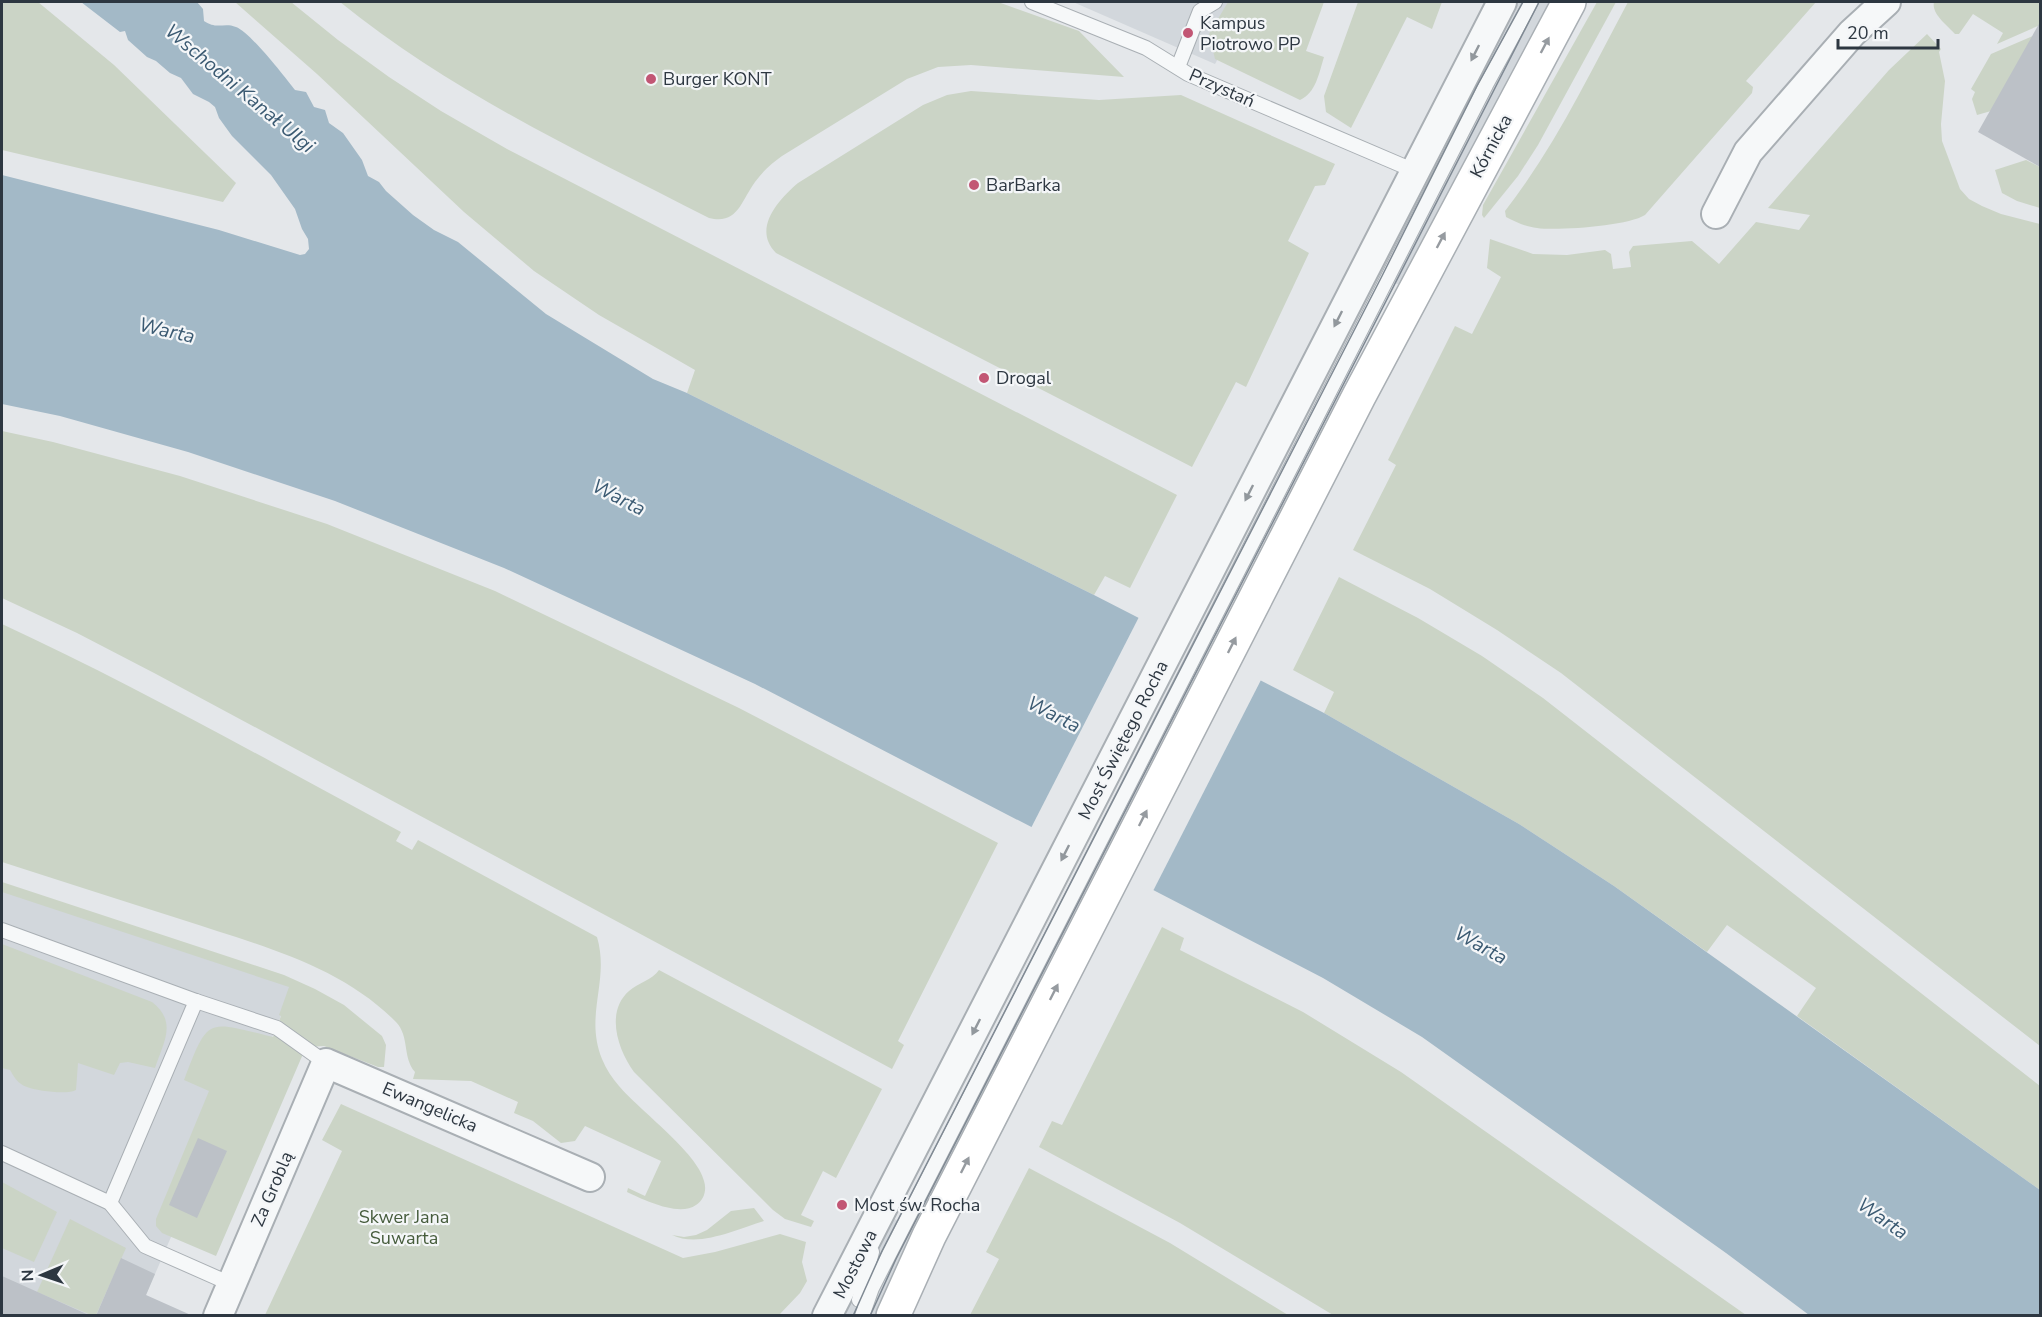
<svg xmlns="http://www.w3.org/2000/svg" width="2042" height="1317" font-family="'Nunito Sans',sans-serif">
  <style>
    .built { fill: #d2d7dc }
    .green { fill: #cbd4c6 }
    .water { fill: #a3b9c7 }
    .pier { fill: #e4e7ea }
    .building { fill: #bcc1c7 }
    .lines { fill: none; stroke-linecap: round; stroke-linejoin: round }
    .lane-casing { stroke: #a9afb4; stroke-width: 16 }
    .street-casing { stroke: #a9afb4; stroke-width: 32 }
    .secondary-casing { stroke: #a9afb4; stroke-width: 36 }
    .lane { stroke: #f6f8f9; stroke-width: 14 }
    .street { stroke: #f6f8f9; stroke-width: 28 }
    .secondary { stroke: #fff; stroke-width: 33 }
    .tram { stroke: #7f8993; stroke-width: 1.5 }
    .oneway { fill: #969ba0 }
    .oneway2 { fill: #92989d }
    .poi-dot { fill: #c25674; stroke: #f4f6f8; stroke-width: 2 }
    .labels { text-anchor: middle; stroke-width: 4.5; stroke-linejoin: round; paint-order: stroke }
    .poi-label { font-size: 18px; fill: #2d3741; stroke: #f4f6f8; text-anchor: start }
    .street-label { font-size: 18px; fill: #2d3741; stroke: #f4f6f8 }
    .park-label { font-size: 18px; fill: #465c3c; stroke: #f4f6f8 }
    .water-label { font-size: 20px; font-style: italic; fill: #3b5a72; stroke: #f4f6f8 }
  </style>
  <rect width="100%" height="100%" fill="#e4e7ea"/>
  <g class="built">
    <path d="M 1073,2 L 1249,2 L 1215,64 Z"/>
    <path d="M 1513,2 L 1552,2 L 1405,288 L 1373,272 Z"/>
    <path d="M 2,886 L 294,983 L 227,1151 L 171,1237 L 146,1295 L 155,1315 L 2,1315 Z"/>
    <path d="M 889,1216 L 921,1233 L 881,1315 L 842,1316 Z"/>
  </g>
  <g class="green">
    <path d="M 2,2 L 38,2 L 114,65 L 236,183 L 223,202 L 2,150 Z"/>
    <path d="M 235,2 L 291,2 L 338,40 L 389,77 L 441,111 L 507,149 L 1177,495 L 1130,588 L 1105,576 L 1094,595 L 687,393 L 695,370 L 599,315 L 534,271 L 464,212 L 317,74 Z"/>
    <path d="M 340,2 L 998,2 L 1079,31 L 1124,77 L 971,65 L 938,67 L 907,79 L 782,156 C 772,163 763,171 755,182 C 741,201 738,225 709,218 C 582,153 451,92 340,2 Z"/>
    <path d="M 1228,2 L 1324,2 L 1306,51 L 1324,57 C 1319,73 1316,93 1300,100 L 1215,59 L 1209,34 Z"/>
    <path d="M 1358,2 L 1442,2 L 1432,29 L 1407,17 L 1351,128 L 1326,112 L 1324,96 Z"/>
    <path d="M 1597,2 L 1616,2 L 1538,145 L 1518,176 L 1484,218 L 1482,215 L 1483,205 Z"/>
    <path d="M 1628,2 L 1816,2 L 1746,81 L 1753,87 L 1752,93 L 1645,215 C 1628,226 1557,231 1537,228 C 1526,227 1516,222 1506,217 L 1505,211 C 1555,147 1590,73 1628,2 Z"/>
    <path d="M 1934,2 L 2040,2 L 2040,25 L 1997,44 L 2003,33 L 1973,14 L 1959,34 L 1955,34 C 1948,26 1931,14 1934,2 Z"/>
    <path d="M 2040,33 L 2040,46 L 2031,41 L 1991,111 L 1977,115 L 1972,99 L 1975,92 L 1971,89 L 1991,54 Z"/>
    <path d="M 1927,34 L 1941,49 L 1939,52 L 1945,81 L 1941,124 L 1942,141 L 1960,189 L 1969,199 L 1982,206 L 2001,214 L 2040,224 L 2040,1046 L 1561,673 L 1497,630 L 1430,589 L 1353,550 L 1396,465 L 1388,460 L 1455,326 L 1472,334 L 1501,277 L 1487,268 L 1490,239 L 1533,254 L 1567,255 L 1605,250 L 1611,254 L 1613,269 L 1631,267 L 1629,252 L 1633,246 L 1692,241 L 1719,264 L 1756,222 L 1799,230 L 1810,215 L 1768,208 L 1889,70 Z"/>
    <path d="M 971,91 L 1099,100 L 1181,95 L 1335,164 L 1325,185 L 1315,186 L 1288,241 L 1309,253 L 1246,387 L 1236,382 L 1192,467 L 776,253 C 752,229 778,200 798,183 L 923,105 L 947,95 Z"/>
    <path d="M 2026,160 L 2040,167 L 2040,208 L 2017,201 L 2002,193 L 1995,170 Z"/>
    <path d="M 2,431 L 53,442 L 180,476 L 327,524 L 495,591 L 739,708 L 998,843 L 898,1041 L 904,1045 L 892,1069 L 156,674 L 77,633 L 2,598 Z"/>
    <path d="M 1339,577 L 1418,618 L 1482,656 L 1543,698 L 2040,1086 L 2040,1190 L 1797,1016 L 1816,988 L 1727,925 L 1707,952 L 1614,886 L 1519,824 L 1324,713 L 1334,692 L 1293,670 Z"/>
    <path d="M 2,624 C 138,687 269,761 401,832 L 396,841 L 412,850 L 418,840 L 597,937 C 610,981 584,1015 602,1059 C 606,1069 612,1078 619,1086 C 639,1110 698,1153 704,1181 C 707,1190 704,1200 696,1205 C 679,1217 644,1200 627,1192 L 628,1188 L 645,1196 L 661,1161 L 585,1126 L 575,1141 L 561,1143 L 533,1121 L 514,1113 L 518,1102 L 471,1081 L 413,1079 L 415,1072 C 402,1057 410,1037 396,1022 C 339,964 255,944 180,919 C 120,900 61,881 2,862 Z"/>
    <path d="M 2,882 L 284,975 L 315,989 L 344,1005 L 382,1036 L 386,1045 L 384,1067 L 378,1067 L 324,1046 L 306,1047 L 216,1256 L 162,1233 L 156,1226 L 156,1219 L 209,1091 L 184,1080 C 209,1015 206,1021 273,1037 L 281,1016 L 279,1015 L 289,987 L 2,892 Z"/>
    <path d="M 1162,927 L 1184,938 L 1180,950 L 1303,1012 L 1401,1072 L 1746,1315 L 1333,1315 L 1180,1223 L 1039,1147 L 1052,1121 L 1062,1125 Z"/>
    <path d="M 2,944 L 152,1002 C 178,1022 163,1043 155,1068 L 128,1062 L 120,1063 L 114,1075 L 78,1063 L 76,1090 C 68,1095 37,1091 27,1087 C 18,1084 14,1077 10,1070 L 2,1068 Z"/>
    <path d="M 659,970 L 882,1089 L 836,1178 L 823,1171 L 801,1215 L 814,1221 L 811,1227 L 785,1219 L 773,1210 L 634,1072 C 618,1050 605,1012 629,991 C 638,983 652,980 659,970 Z"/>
    <path d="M 341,1104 L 683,1258 L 715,1252 L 780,1234 L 806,1242 L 802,1262 L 807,1281 L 800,1293 L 779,1315 L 265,1315 L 342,1151 L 322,1140 Z"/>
    <path d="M 1029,1168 L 1170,1243 L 1288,1315 L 970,1315 L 999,1259 L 986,1252 Z"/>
    <path d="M 2,1182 L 57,1212 L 34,1262 L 2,1248 Z"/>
    <path d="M 754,1208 L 764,1221 C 737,1229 699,1248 672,1235 L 684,1237 L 696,1235 L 707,1230 L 731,1211 Z"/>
    <path d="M 70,1219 L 126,1248 L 96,1315 L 91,1315 L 37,1292 Z"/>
  </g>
  <path class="water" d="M 81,2 L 197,2 L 203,9 L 204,21 C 217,30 224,22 236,27 C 250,32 284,76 295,90 L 306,92 L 314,107 L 325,110 L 329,123 L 343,133 L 362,160 L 368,176 L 379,182 L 386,191 L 413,215 L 434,230 L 458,242 L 546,314 L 653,379 L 687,393 L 1094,595 L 1324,713 L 1519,824 L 1614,886 L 2040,1190 L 2040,1315 L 1809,1315 L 1726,1253 L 1422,1037 L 1323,978 L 755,684 L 504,568 L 335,501 L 188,452 L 60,416 L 2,404 L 2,175 L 219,230 L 300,255 L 305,254 L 309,249 L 308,239 L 302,229 L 295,209 L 271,175 L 232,136 L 219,118 L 215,107 L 209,102 L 193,94 L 181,78 L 170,73 L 156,61 L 147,57 L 128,40 L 125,31 L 120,32 Z"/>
  <path class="pier" d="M 1140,615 L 1262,678 L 1152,893 L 1030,830 Z"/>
  <g class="building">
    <path d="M 2040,22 L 2040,167 L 1978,132 Z"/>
    <path d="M 198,1138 L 227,1151 L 197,1218 L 169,1205 Z"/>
    <path d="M 121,1258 L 155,1274 L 146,1295 L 193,1316 L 96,1316 Z"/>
    <path d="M 2,1276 L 91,1316 L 2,1316 Z"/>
  </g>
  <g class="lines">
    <g class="lane-casing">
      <g id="lane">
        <path d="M 1032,2 L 1146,48 L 1188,74 L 1415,171"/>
        <path d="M 1178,67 L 1200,11 L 1215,2"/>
        <path d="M 2,930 L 196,1001 L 277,1028 L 326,1063"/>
        <path d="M 2,1153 L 110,1203 L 145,1246 L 231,1284"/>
        <path d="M 110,1203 L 196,1001"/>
        <path d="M 859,1300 L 872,1252"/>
        <path d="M 862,1316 L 872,1288 L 1486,85 L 1531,2"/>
      </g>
    </g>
    <g class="street-casing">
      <g id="street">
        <path d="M 1716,214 L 1748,152 L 1852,33 L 1886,2"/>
        <path d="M 218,1316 L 326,1063 L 590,1177"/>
        <path d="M 827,1316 L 1502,2"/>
      </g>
    </g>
    <g class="secondary-casing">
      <path id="secondary" d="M 893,1316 L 929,1236 L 1359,396 L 1569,2"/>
    </g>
    <use href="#lane" class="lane"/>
    <use href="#street" class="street"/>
    <use href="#secondary" class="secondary"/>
    <g class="tram">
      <path d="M 853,1316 L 882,1251 L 1382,276 L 1477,86 L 1523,2"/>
      <path d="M 870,1316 L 896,1259 L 1539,2"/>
    </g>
  </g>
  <defs><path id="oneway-solid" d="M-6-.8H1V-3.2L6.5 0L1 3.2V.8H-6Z" transform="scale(1.5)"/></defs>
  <g class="oneway">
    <use href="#oneway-solid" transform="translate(1545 45) rotate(-62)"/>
    <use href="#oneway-solid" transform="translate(1441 240) rotate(-62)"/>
    <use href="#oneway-solid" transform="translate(1232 645) rotate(-63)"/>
    <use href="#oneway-solid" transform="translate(1143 818) rotate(-63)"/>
    <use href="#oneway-solid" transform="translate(1054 992) rotate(-63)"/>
    <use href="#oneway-solid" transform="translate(965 1165) rotate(-63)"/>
  </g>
  <g class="oneway2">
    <use href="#oneway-solid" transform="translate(1475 53) rotate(117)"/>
    <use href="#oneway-solid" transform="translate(1338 319) rotate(117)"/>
    <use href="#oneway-solid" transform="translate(1249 493) rotate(117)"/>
    <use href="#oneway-solid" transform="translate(1065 853) rotate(117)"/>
    <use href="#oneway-solid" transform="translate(976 1027) rotate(117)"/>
  </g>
  <g class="poi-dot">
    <circle cx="1188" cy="33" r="6"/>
    <circle cx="651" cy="79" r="6"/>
    <circle cx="974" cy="185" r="6"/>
    <circle cx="984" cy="378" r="6"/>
    <circle cx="842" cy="1205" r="6"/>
  </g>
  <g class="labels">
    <g class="poi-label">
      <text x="1200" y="29">Kampus<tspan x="1200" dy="21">Piotrowo PP</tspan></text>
      <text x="663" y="85">Burger KONT</text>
      <text x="986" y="191">BarBarka</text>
      <text x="996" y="384">Drogal</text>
      <text x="854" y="1211">Most św. Rocha</text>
    </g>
    <g class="street-label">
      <text transform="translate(1222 88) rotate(24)" y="6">Przystań</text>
      <text transform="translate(1491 146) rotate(-62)" y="6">Kórnicka</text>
      <text transform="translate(1123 740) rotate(-63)" y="6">Most Świętego Rocha</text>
      <text transform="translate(430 1107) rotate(23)" y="6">Ewangelicka</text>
      <text transform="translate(272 1189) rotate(-67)" y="6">Za Groblą</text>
      <text transform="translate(855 1264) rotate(-63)" y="6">Mostowa</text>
    </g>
    <g class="park-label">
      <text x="404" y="1223">Skwer Jana<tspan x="404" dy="21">Suwarta</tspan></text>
    </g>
    <g class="water-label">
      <text transform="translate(240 88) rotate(40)" y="7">Wschodni Kanał Ulgi</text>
      <text transform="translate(167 330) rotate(13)" y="7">Warta</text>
      <text transform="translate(619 497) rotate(27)" y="7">Warta</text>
      <text transform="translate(1054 714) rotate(27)" y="7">Warta</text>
      <text transform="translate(1481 945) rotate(29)" y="7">Warta</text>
      <text transform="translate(1883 1218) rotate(35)" y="7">Warta</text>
    </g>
  </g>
  <rect width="2042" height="1317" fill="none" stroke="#2d3741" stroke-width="6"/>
  <g transform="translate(42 1275) rotate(268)" stroke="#f4f6f8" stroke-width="4.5" paint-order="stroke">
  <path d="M0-4.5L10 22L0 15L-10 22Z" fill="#2d3741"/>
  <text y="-9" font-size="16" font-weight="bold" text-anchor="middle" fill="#2d3741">N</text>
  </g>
  <path d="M1838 39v9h100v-9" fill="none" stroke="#2d3741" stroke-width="3"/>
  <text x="1847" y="39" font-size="18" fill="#2d3741" stroke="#f4f6f8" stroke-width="4.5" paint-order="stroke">20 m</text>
</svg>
